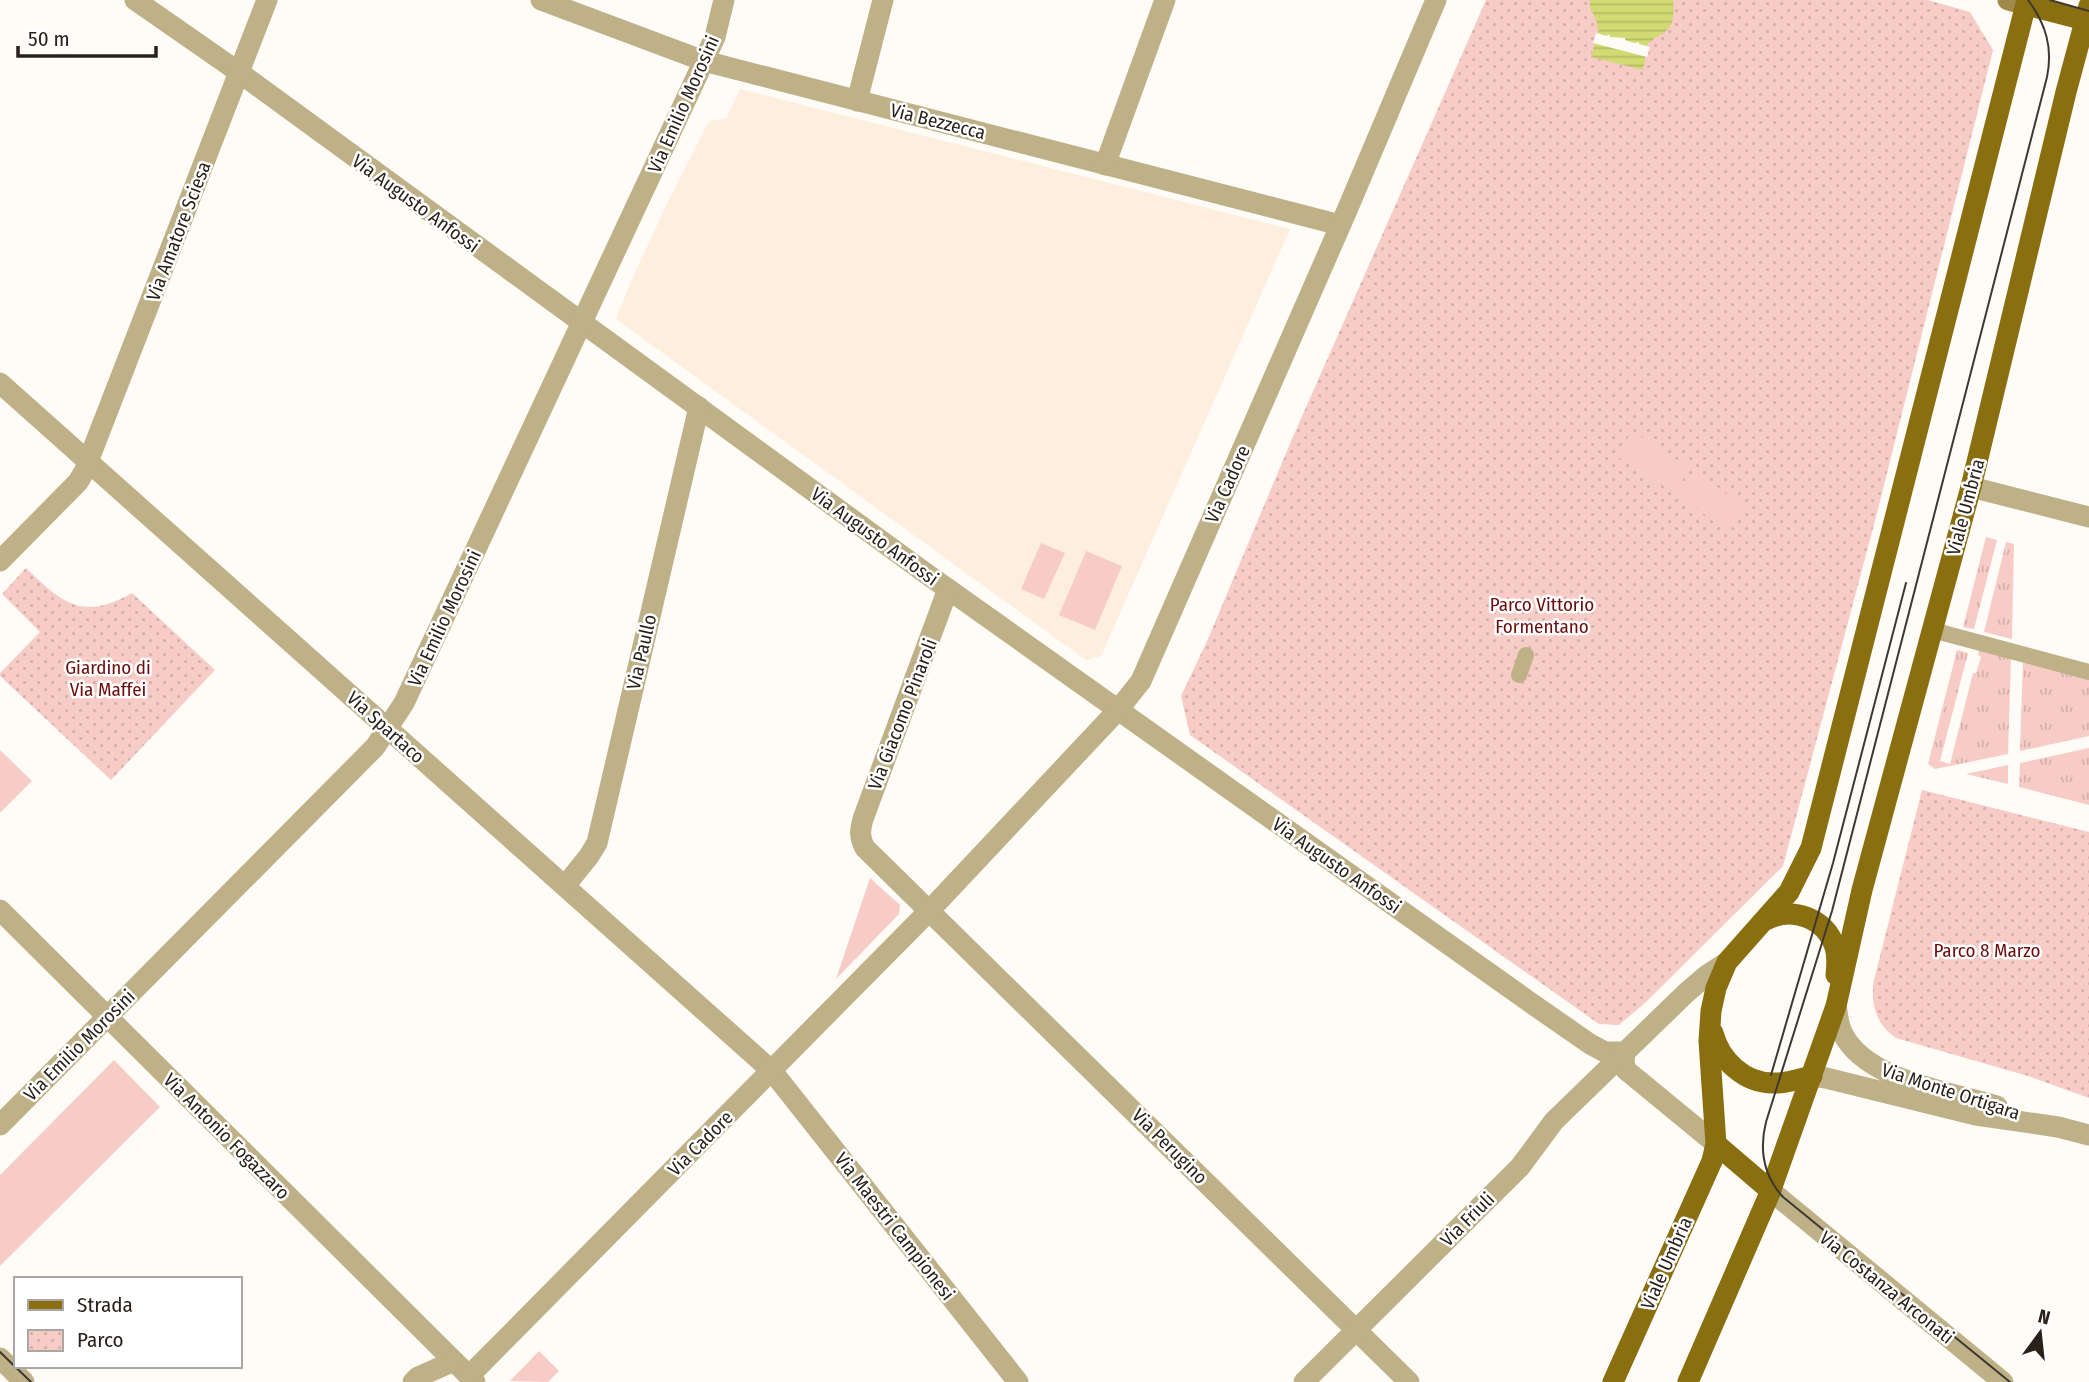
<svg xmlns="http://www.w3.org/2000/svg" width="2089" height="1382" font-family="'Fira Sans Condensed',sans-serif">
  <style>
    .built { fill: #fdeedd }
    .grass { fill: url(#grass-tufts) }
    .park { fill: url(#park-dots) }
    .garden { fill: #f8ccc6 }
    .water { fill: url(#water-rules) }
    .pier { fill: #fffbf7 }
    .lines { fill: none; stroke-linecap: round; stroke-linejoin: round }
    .pedestrian { stroke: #beb087; stroke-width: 16 }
    .minor { stroke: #beb087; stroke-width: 21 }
    .tertiary { stroke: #beb087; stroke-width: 21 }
    .secondary { stroke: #9f8a4b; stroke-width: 21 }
    .primary { stroke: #8a6f10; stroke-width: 21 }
    .tram { stroke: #3f3830; stroke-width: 2 }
    .labels { text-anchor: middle; stroke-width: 5; stroke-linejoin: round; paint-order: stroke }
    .street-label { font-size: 19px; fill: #29221a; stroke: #fff }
    .park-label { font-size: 19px; fill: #6a0d0b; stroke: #fff }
  </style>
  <defs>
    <pattern id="grass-tufts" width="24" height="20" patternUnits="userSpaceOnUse" patternTransform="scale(1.75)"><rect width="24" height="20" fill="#f8ccc6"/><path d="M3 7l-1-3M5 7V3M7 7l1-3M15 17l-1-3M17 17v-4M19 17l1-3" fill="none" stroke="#d5afaa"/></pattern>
    <pattern id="park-dots" width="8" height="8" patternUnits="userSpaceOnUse" patternTransform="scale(1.75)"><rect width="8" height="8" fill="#f8ccc6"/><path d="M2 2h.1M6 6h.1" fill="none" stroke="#d5afaa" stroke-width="1.8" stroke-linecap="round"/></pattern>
    <pattern id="water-rules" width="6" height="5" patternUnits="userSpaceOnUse" patternTransform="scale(1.75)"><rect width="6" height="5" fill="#d2da73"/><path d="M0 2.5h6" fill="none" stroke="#b4bb63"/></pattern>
  </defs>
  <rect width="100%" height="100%" fill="#fffbf7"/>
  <path class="built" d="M 740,89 L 1290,229 L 1101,656 L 1086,660 L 616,319 L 630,284 L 664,210 L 709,121 L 726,119 Z"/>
  <g class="grass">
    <path d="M 1986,537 L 1997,540 L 1974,629 L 1963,627 Z"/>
    <path d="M 2006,542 L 2014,544 L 2012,639 L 1984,632 Z"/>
    <path d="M 1957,650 L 1968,653 L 1940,761 L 1950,764 L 1973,673 L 1976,673 L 1981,657 L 1978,655 L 1979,650 L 2011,658 L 2008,754 L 1935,769 L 1928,764 Z"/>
    <path d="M 2023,661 L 2089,678 L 2089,736 L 2020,751 Z"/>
    <path d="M 2089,748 L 2089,805 L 2019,787 L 2020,763 Z"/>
    <path d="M 2008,765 L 2008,784 L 1966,774 Z"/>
  </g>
  <g class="park">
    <path d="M 1486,0 L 1928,0 L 1970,12 L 1993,50 L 1875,521 L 1783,866 L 1646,1002 L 1619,1025 L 1599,1024 L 1190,735 L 1181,696 L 1208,639 L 1292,439 Z"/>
    <path d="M 26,568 C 63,604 83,621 132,593 L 215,670 L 111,780 L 0,676 L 0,673 L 40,632 L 2,594 Z"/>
    <path d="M 1922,790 L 2089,832 L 2089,1098 L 2028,1076 L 1896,1038 C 1876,1025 1870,1003 1874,980 Z"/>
  </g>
  <g class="garden">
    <path d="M 1632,431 L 1690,468 L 1674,493 L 1616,456 Z"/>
    <path d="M 1698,472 L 1746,509 L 1728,533 L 1680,495 Z"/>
    <path d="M 1041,543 L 1065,553 L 1044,599 L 1021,589 Z"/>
    <path d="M 1086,551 L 1122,566 L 1095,630 L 1059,615 Z"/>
    <path d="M 0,750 L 32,781 L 0,813 Z"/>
    <path d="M 870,878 L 900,905 L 899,914 L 836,979 Z"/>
    <path d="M 114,1060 L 160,1107 L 0,1266 L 0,1175 Z"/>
    <path d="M 539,1351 L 559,1371 L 548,1382 L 510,1381 Z"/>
  </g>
  <path class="water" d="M 1590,0 L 1673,0 C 1674,10 1675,24 1666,31 C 1661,36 1656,35 1651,42 L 1648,42 L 1643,70 L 1591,57 L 1599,29 L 1597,28 C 1599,17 1588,12 1590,0 Z"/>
  <path class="pier" d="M 1596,33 L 1607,36 L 1608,34 L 1611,37 L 1625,38 L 1625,40 L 1635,43 L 1639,42 L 1639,44 L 1650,47 L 1647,57 L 1593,43 Z"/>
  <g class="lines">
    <g class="pedestrian">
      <path d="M 1932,630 L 2089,672"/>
      <path d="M 1519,675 L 1526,655"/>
    </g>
    <g class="minor">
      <path d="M 135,0 L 240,73 L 924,572 L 1531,1003 L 1590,1044 L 1605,1052 L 1625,1052"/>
      <path d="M 541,0 L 704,61 L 1340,225"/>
      <path d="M 857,101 L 883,0"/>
      <path d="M 1105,165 L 1165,0"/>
      <path d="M 0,383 L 772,1071 L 1018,1382"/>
      <path d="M 1971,487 L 2089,517"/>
      <path d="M 0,561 L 78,482 L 84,472 L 267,0"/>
      <path d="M 948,589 L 863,819 C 860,830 859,837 865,848 L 1409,1382"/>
      <path d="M 565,886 L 589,856 L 597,843 L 699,407"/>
      <path d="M 0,910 L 475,1382"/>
      <path d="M 1625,1052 L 1624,1062 L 1626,1070 L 1716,1144"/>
      <path d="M 0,1125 L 375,747 L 404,703 L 696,78 L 715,37 L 724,0"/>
      <path d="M 1771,1191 L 2003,1382"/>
      <path d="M 0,1358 L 24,1382"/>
      <path d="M 469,1376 L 930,910 L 1118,710 L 1141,681 L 1348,208 L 1436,0"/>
      <path d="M 413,1382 L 418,1377 L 454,1361"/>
      <path d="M 1304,1382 L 1520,1167 L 1554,1121 L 1686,993 L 1707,975 L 1727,962"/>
    </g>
    <g class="tertiary">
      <path d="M 1836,1006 C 1838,1015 1838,1024 1842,1032 C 1864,1080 1950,1092 1997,1106"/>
      <path d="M 1812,1076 L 1826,1078 L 1976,1115 L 2058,1127 L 2089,1135"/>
    </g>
    <path class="secondary" d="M 2008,0 L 2026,5"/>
    <g class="primary">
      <path d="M 2026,5 L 2089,21"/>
      <path d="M 1766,920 C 1793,906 1825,918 1835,947 C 1838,957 1837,966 1836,975"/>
      <path d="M 1713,1033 C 1720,1060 1744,1083 1773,1083 C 1786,1084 1800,1079 1812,1076"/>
      <path d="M 1716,1144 L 1771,1191"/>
      <path d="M 1613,1382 L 1712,1161 L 1716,1144 L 1709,1041 L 1711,1011 L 1716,988 L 1727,962 L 1789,892 L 1811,848 L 2027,0"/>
      <path d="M 1688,1382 L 1769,1195 L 1836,1006 L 1862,890 L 1971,487 L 2066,92 L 2089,6"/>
    </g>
    <g class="tram">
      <path d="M 2050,0 L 2089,11"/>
      <path d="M 1771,1075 L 1833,863 L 1906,583"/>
      <path d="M 0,1352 L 31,1382"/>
      <path d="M 2010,1382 L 1783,1197 C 1763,1175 1759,1150 1766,1122 L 1832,911 L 2047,77 C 2053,48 2046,24 2028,0"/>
    </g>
  </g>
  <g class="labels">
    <g class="street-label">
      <text transform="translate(683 104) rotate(-66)" y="7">Via Emilio Morosini</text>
      <text transform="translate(938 121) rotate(14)" y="7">Via Bezzecca</text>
      <text transform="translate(416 203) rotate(36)" y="7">Via Augusto Anfossi</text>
      <text transform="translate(178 231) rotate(-69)" y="7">Via Amatore Sciesa</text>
      <text transform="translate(1227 484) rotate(-66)" y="7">Via Cadore</text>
      <text transform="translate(1965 507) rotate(-75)" y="7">Viale Umbria</text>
      <text transform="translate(875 536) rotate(36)" y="7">Via Augusto Anfossi</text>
      <text transform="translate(444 618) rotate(-65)" y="7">Via Emilio Morosini</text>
      <text transform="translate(641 652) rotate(-77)" y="7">Via Paullo</text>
      <text transform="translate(902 714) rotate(-69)" y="7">Via Giacomo Pinaroli</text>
      <text transform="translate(386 727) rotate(42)" y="7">Via Spartaco</text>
      <text transform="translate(1337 865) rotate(35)" y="7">Via Augusto Anfossi</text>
      <text transform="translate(79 1045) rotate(-45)" y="7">Via Emilio Morosini</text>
      <text transform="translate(1951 1091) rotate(18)" y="7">Via Monte Ortigara</text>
      <text transform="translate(227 1136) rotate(45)" y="7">Via Antonio Fogazzaro</text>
      <text transform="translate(700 1143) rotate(-45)" y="7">Via Cadore</text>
      <text transform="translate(1170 1146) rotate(45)" y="7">Via Perugino</text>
      <text transform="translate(1467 1219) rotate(-45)" y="7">Via Friuli</text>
      <text transform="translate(895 1226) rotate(52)" y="7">Via Maestri Campionesi</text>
      <text transform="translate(1666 1263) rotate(-66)" y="7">Viale Umbria</text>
      <text transform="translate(1887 1287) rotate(39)" y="7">Via Costanza Arconati</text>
    </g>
    <g class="park-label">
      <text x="1542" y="611">Parco Vittorio<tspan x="1542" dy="22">Formentano</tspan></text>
      <text x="108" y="674">Giardino di<tspan x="108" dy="22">Via Maffei</tspan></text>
      <text x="1987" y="957">Parco 8 Marzo</text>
    </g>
  </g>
  <rect x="14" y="1277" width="228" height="91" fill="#ffffff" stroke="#a9a7a3" stroke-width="2"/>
  <rect x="28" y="1300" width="35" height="10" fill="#8a6f10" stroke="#a9a7a3" stroke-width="2"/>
  <text x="77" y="1312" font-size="21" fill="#29221a">Strada</text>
  <rect x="28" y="1330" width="35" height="21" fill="url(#park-dots)" stroke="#a9a7a3" stroke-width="2"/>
  <text x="77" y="1347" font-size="21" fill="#29221a">Parco</text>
  <g transform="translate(2040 1333) rotate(15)" stroke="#ffffff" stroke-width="5" paint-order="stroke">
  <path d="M0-5L12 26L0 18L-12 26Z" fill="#29221a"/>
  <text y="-10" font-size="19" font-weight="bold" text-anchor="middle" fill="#29221a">N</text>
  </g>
  <path d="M18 46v10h138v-10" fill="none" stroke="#29221a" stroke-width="3.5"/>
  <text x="28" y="46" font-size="21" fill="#29221a" stroke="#ffffff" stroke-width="5" paint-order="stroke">50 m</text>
</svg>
